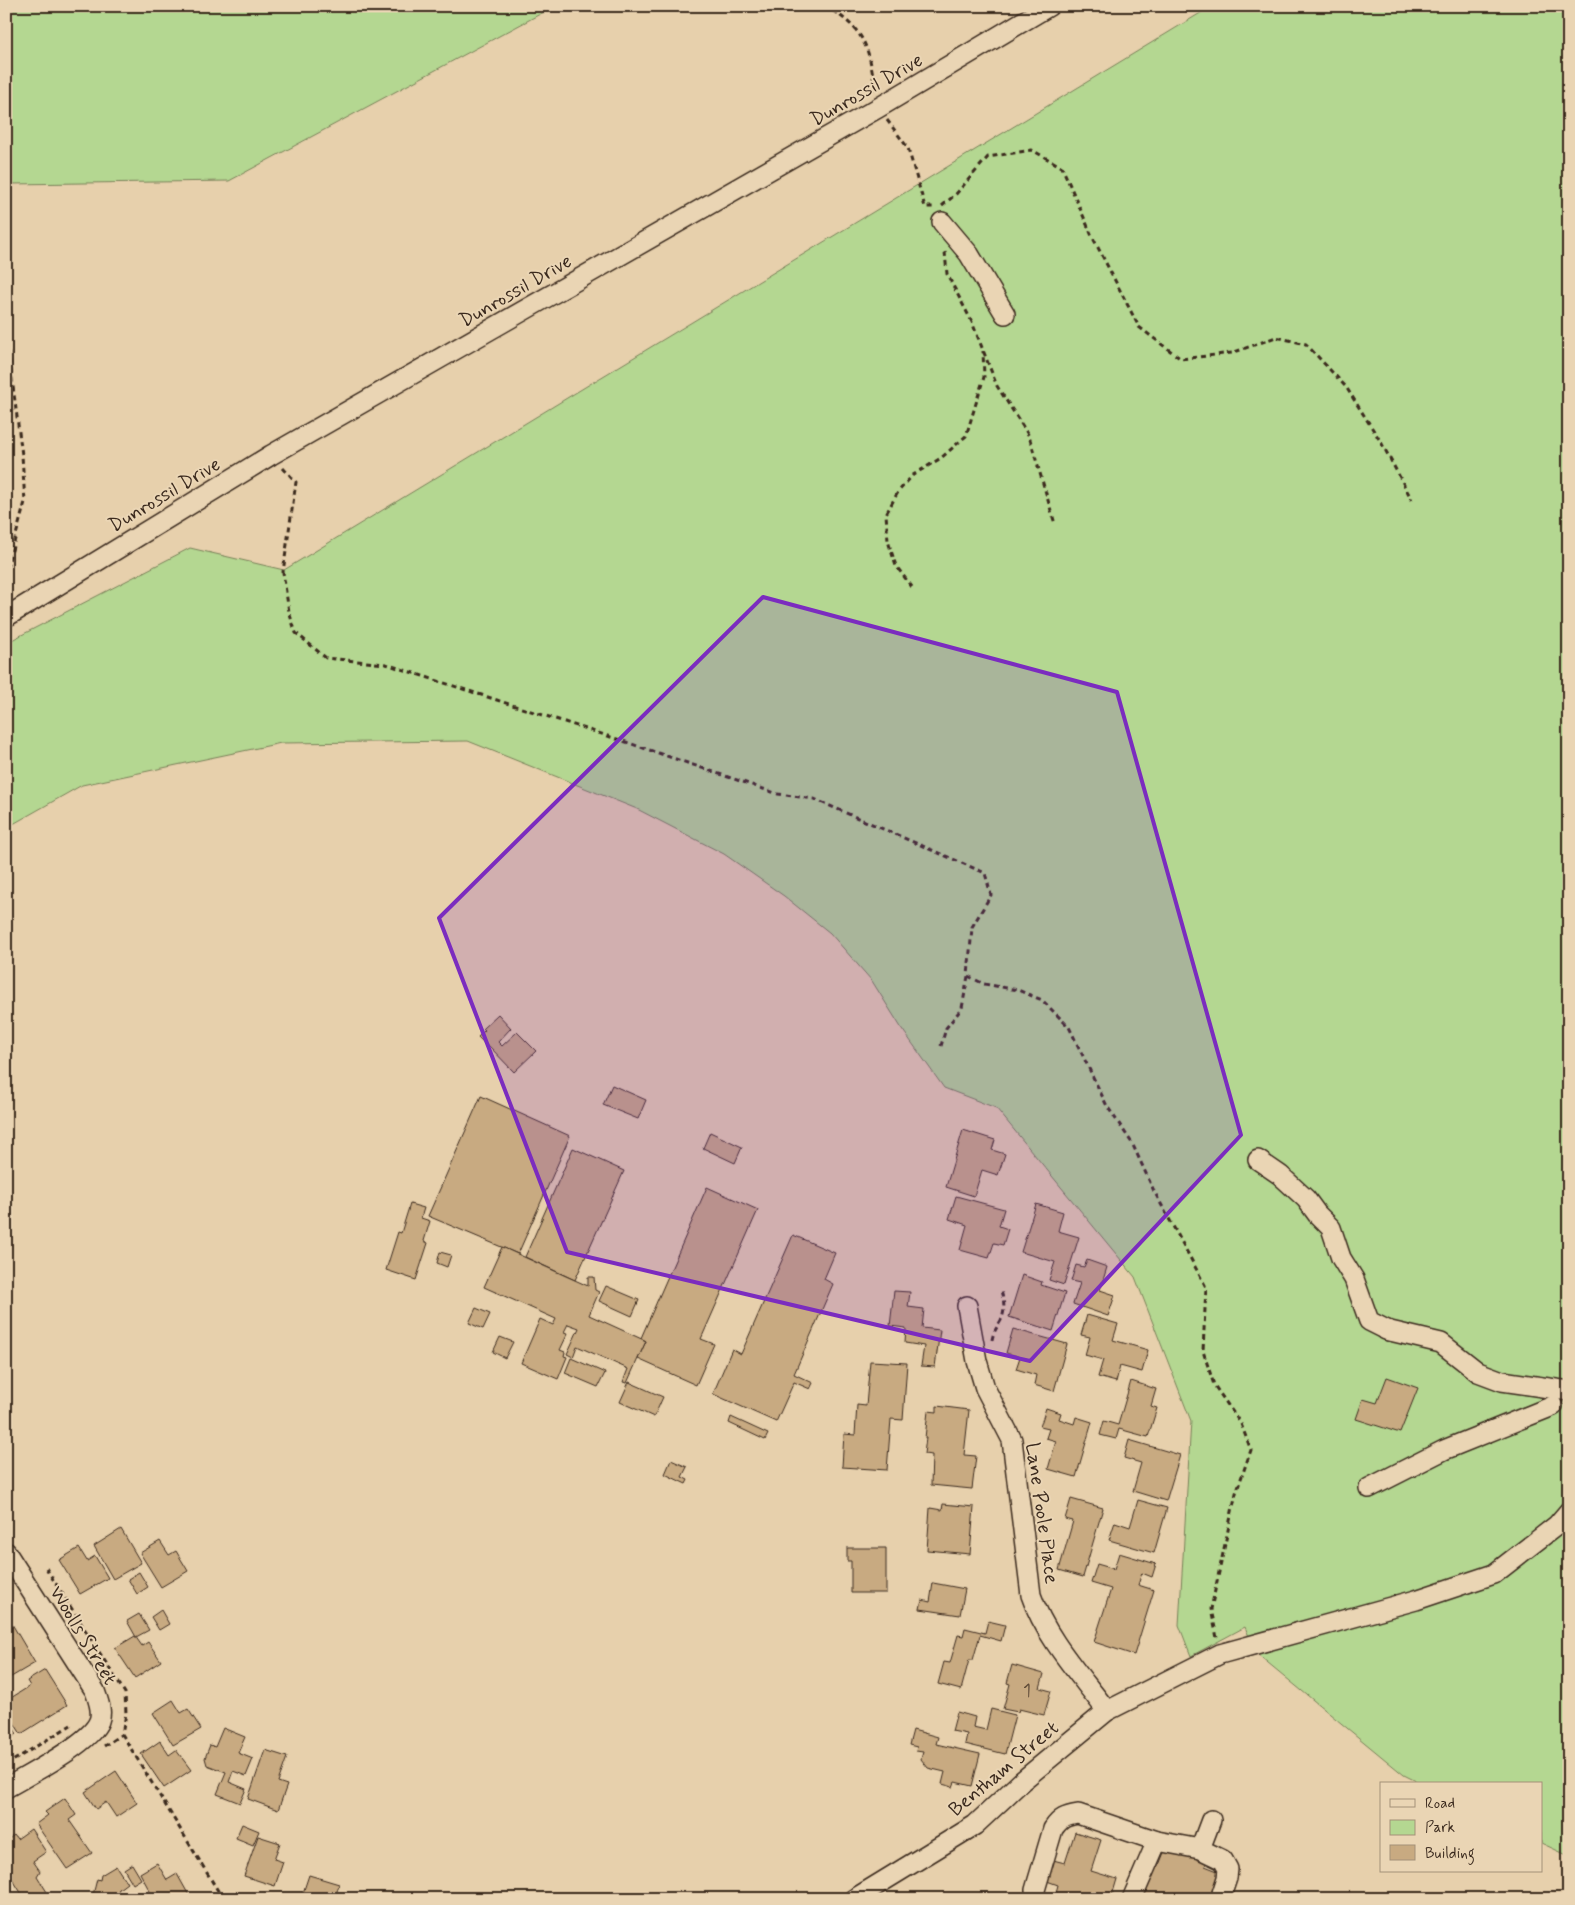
<svg xmlns="http://www.w3.org/2000/svg" width="1575" height="1905" font-family="Mynerve,sans-serif">
  <style>
    .green { fill: #b4d791; stroke: #788058 }
    .building { fill: #c8aa81; stroke: #3b2a1e }
    .lines { fill: none; stroke-linecap: round; stroke-linejoin: round }
    .minor-casing { stroke: #3b2a1e; stroke-width: 22 }
    .path { stroke: #3b2a1e; stroke-width: 3; stroke-dasharray: 5 4; stroke-linecap: butt }
    .minor { stroke: #ead5b4; stroke-width: 19 }
    .marked { fill: #7b2cbf; fill-opacity: 0.2; stroke: #7b2cbf; stroke-width: 4; stroke-linejoin: round }
    .labels { text-anchor: middle; stroke-width: 4; stroke-linejoin: round; paint-order: stroke }
    .number-label { font-size: 18px; fill: #5e4a37 }
    .street-label { font-size: 20px; fill: #3b2a1e; stroke: #ead5b4 }
  </style>
  <rect width="100%" height="100%" fill="#e7d0ac"/>
  <filter id="ink" filterUnits="userSpaceOnUse"><feTurbulence type="fractalNoise" baseFrequency=".02" numOctaves="2"/><feDisplacementMap in="SourceGraphic" scale="10" xChannelSelector="R" yChannelSelector="G"/><feConvolveMatrix kernelMatrix="1 2 1 2 8 2 1 2 1" color-interpolation-filters="sRGB"/></filter>
  <g filter="url(#ink)">
    <g class="green">
      <path d="M 8,6 L 555,6 L 229,181 L 11,184 Z"/>
      <path d="M 1212,6 L 1569,6 L 1569,1856 L 1541,1843 L 1541,1784 L 1422,1784 L 1404,1775 L 1256,1653 L 1245,1627 L 1191,1656 L 1179,1625 L 1191,1421 L 1135,1277 L 996,1108 L 944,1088 L 902,1029 L 872,981 L 830,933 L 784,896 L 724,854 L 637,809 L 468,741 L 281,743 L 82,785 L 6,828 L 6,643 L 190,548 L 284,570 Z"/>
    </g>
    <g class="building">
      <path d="M 498,1014 L 511,1028 L 498,1042 L 502,1046 L 517,1032 L 536,1051 L 514,1072 L 489,1046 L 488,1047 L 478,1037 L 485,1030 L 483,1028 Z"/>
      <path d="M 612,1085 L 646,1100 L 638,1119 L 603,1105 Z"/>
      <path d="M 481,1096 L 570,1136 L 518,1254 L 428,1216 Z"/>
      <path d="M 963,1130 L 995,1140 L 992,1150 L 1005,1154 L 998,1175 L 982,1170 L 974,1196 L 946,1187 Z"/>
      <path d="M 710,1132 L 742,1147 L 735,1163 L 703,1148 Z"/>
      <path d="M 573,1148 L 624,1171 L 575,1280 L 525,1257 Z"/>
      <path d="M 707,1187 L 758,1210 L 701,1339 L 714,1344 L 696,1385 L 638,1359 L 646,1341 L 641,1338 Z"/>
      <path d="M 956,1196 L 1004,1209 L 999,1226 L 1008,1229 L 1003,1245 L 994,1243 L 989,1258 L 960,1250 L 967,1225 L 949,1219 Z"/>
      <path d="M 410,1204 L 424,1208 L 421,1218 L 430,1221 L 424,1241 L 428,1243 L 416,1280 L 386,1270 L 398,1232 L 401,1233 Z"/>
      <path d="M 1036,1204 L 1063,1212 L 1058,1231 L 1079,1237 L 1064,1285 L 1049,1280 L 1055,1262 L 1021,1252 Z"/>
      <path d="M 793,1235 L 835,1253 L 824,1279 L 833,1284 L 794,1374 L 813,1383 L 810,1389 L 794,1382 L 776,1422 L 713,1394 L 732,1349 L 741,1354 Z"/>
      <path d="M 502,1247 L 588,1286 L 588,1277 L 594,1277 L 595,1290 L 599,1292 L 589,1315 L 646,1341 L 627,1383 L 623,1382 L 628,1369 L 577,1346 L 573,1357 L 567,1354 L 579,1328 L 568,1324 L 564,1332 L 568,1333 L 560,1350 L 565,1352 L 564,1356 L 567,1357 L 558,1379 L 521,1363 L 540,1319 L 553,1325 L 556,1319 L 484,1287 Z"/>
      <path d="M 440,1252 L 451,1255 L 447,1267 L 437,1263 Z"/>
      <path d="M 1087,1260 L 1107,1267 L 1100,1290 L 1115,1295 L 1108,1316 L 1073,1304 L 1080,1283 L 1071,1281 L 1076,1265 L 1084,1267 Z"/>
      <path d="M 1022,1275 L 1042,1282 L 1041,1285 L 1065,1293 L 1053,1331 L 1009,1317 Z"/>
      <path d="M 606,1286 L 639,1300 L 632,1316 L 599,1301 Z"/>
      <path d="M 894,1291 L 910,1292 L 908,1307 L 924,1309 L 922,1328 L 940,1330 L 935,1367 L 921,1366 L 924,1346 L 905,1343 L 906,1328 L 890,1326 Z"/>
      <path d="M 476,1308 L 490,1314 L 483,1329 L 469,1323 Z"/>
      <path d="M 1087,1315 L 1118,1324 L 1113,1340 L 1148,1350 L 1142,1372 L 1120,1366 L 1116,1382 L 1098,1377 L 1103,1360 L 1085,1355 L 1090,1337 L 1081,1335 Z"/>
      <path d="M 1013,1329 L 1067,1344 L 1054,1391 L 1034,1385 L 1036,1375 L 1016,1369 L 1020,1357 L 1006,1353 Z"/>
      <path d="M 500,1337 L 513,1342 L 505,1358 L 493,1352 Z"/>
      <path d="M 571,1358 L 605,1373 L 598,1387 L 565,1373 Z"/>
      <path d="M 870,1361 L 907,1363 L 903,1420 L 891,1419 L 887,1470 L 842,1467 L 844,1434 L 855,1435 L 857,1405 L 866,1406 Z"/>
      <path d="M 1387,1377 L 1418,1388 L 1400,1433 L 1356,1419 L 1363,1399 L 1377,1403 Z"/>
      <path d="M 1131,1381 L 1156,1389 L 1151,1406 L 1157,1408 L 1148,1437 L 1119,1429 L 1116,1439 L 1100,1435 L 1104,1421 L 1118,1425 Z"/>
      <path d="M 629,1382 L 663,1397 L 654,1417 L 620,1402 Z"/>
      <path d="M 937,1406 L 969,1410 L 964,1455 L 976,1456 L 972,1489 L 931,1485 L 932,1455 L 924,1454 L 926,1438 L 925,1438 L 928,1411 L 937,1412 Z"/>
      <path d="M 1046,1408 L 1061,1413 L 1059,1419 L 1074,1424 L 1076,1417 L 1092,1422 L 1076,1477 L 1048,1469 L 1056,1441 L 1046,1438 L 1049,1429 L 1040,1427 Z"/>
      <path d="M 731,1417 L 768,1434 L 765,1440 L 729,1423 Z"/>
      <path d="M 1129,1440 L 1180,1455 L 1166,1501 L 1133,1491 L 1141,1463 L 1124,1458 Z"/>
      <path d="M 671,1460 L 687,1467 L 682,1477 L 688,1480 L 686,1484 L 665,1474 Z"/>
      <path d="M 1071,1499 L 1103,1508 L 1083,1577 L 1059,1570 L 1073,1521 L 1065,1519 Z"/>
      <path d="M 1138,1500 L 1167,1508 L 1154,1553 L 1109,1540 L 1115,1522 L 1130,1527 Z"/>
      <path d="M 943,1504 L 974,1507 L 970,1554 L 927,1550 L 930,1508 L 942,1510 Z"/>
      <path d="M 121,1529 L 141,1563 L 113,1579 L 94,1546 Z"/>
      <path d="M 160,1541 L 169,1555 L 176,1551 L 188,1571 L 161,1587 L 140,1553 Z"/>
      <path d="M 79,1548 L 87,1561 L 95,1556 L 108,1578 L 80,1594 L 59,1560 Z"/>
      <path d="M 847,1548 L 886,1548 L 886,1593 L 851,1593 L 851,1561 L 847,1561 Z"/>
      <path d="M 1119,1553 L 1156,1564 L 1152,1577 L 1142,1573 L 1138,1585 L 1154,1590 L 1134,1655 L 1094,1642 L 1111,1589 L 1091,1583 L 1097,1564 L 1114,1569 Z"/>
      <path d="M 139,1572 L 148,1587 L 137,1594 L 128,1579 Z"/>
      <path d="M 933,1583 L 965,1589 L 960,1615 L 920,1609 L 922,1600 L 930,1602 Z"/>
      <path d="M 161,1610 L 169,1624 L 159,1630 L 151,1617 Z"/>
      <path d="M 139,1614 L 149,1630 L 136,1637 L 127,1621 Z"/>
      <path d="M 988,1621 L 1005,1625 L 1001,1641 L 980,1635 L 973,1660 L 969,1660 L 961,1690 L 938,1684 L 944,1662 L 950,1663 L 958,1635 L 963,1636 L 965,1628 L 985,1633 Z"/>
      <path d="M 12,1624 L 35,1663 L 6,1680 L 6,1628 Z"/>
      <path d="M 135,1636 L 142,1646 L 148,1642 L 161,1661 L 135,1678 L 115,1648 Z"/>
      <path d="M 1012,1665 L 1044,1674 L 1040,1688 L 1051,1691 L 1044,1715 L 1019,1709 L 1018,1712 L 1003,1709 L 1010,1684 L 1007,1683 Z"/>
      <path d="M 45,1670 L 67,1705 L 21,1734 L 6,1710 L 6,1701 L 30,1686 L 27,1681 Z"/>
      <path d="M 173,1700 L 181,1713 L 188,1709 L 201,1729 L 173,1745 L 153,1713 Z"/>
      <path d="M 991,1709 L 1015,1715 L 1005,1754 L 965,1744 L 967,1734 L 952,1731 L 957,1712 L 975,1717 L 973,1727 L 986,1730 Z"/>
      <path d="M 6,1716 L 17,1734 L 6,1741 Z"/>
      <path d="M 223,1728 L 245,1737 L 238,1753 L 253,1759 L 246,1776 L 233,1771 L 229,1782 L 246,1789 L 240,1803 L 217,1794 L 226,1772 L 207,1765 L 205,1758 L 210,1745 L 215,1747 Z"/>
      <path d="M 913,1730 L 938,1737 L 936,1744 L 980,1754 L 972,1786 L 955,1782 L 953,1787 L 942,1784 L 945,1772 L 928,1768 L 921,1759 L 923,1752 L 916,1751 L 917,1747 L 909,1745 Z"/>
      <path d="M 160,1741 L 169,1755 L 176,1750 L 191,1770 L 164,1788 L 141,1754 Z"/>
      <path d="M 265,1750 L 287,1757 L 278,1782 L 287,1785 L 278,1810 L 248,1799 Z"/>
      <path d="M 116,1771 L 137,1803 L 116,1817 L 106,1802 L 96,1809 L 85,1792 Z"/>
      <path d="M 65,1798 L 76,1815 L 69,1820 L 92,1853 L 67,1869 L 36,1824 L 48,1815 L 45,1812 Z"/>
      <path d="M 242,1824 L 259,1831 L 253,1845 L 236,1838 Z"/>
      <path d="M 31,1829 L 46,1852 L 33,1861 L 40,1871 L 37,1876 L 47,1892 L 37,1899 L 25,1899 L 6,1869 L 6,1836 L 9,1839 L 14,1835 L 17,1839 Z"/>
      <path d="M 1075,1832 L 1101,1840 L 1091,1871 L 1117,1879 L 1111,1899 L 1100,1899 L 1084,1894 L 1083,1899 L 1065,1899 L 1055,1896 L 1058,1885 L 1047,1881 L 1053,1860 L 1065,1863 Z"/>
      <path d="M 258,1836 L 280,1843 L 274,1859 L 283,1862 L 275,1886 L 244,1876 Z"/>
      <path d="M 1165,1850 L 1181,1856 L 1183,1851 L 1207,1862 L 1205,1866 L 1225,1874 L 1225,1899 L 1141,1899 L 1156,1864 L 1159,1865 Z"/>
      <path d="M 157,1863 L 167,1880 L 177,1874 L 191,1899 L 154,1899 L 140,1873 Z"/>
      <path d="M 132,1864 L 141,1879 L 133,1884 L 124,1869 Z"/>
      <path d="M 116,1866 L 127,1883 L 119,1889 L 116,1899 L 92,1899 L 97,1879 L 100,1880 L 101,1875 Z"/>
      <path d="M 309,1875 L 339,1884 L 335,1899 L 311,1899 L 302,1896 Z"/>
    </g>
    <g class="lines">
      <g class="minor-casing">
        <g id="minor">
          <path d="M 942,222 L 969,254 L 1005,314"/>
          <path d="M 6,617 L 271,455 L 878,108 L 1049,6"/>
          <path d="M 1258,1160 L 1280,1175 L 1306,1199 L 1317,1214 L 1331,1228 L 1341,1258 L 1354,1279 L 1369,1321 L 1389,1331"/>
          <path d="M 967,1306 L 977,1361 L 985,1388 L 1012,1440 L 1031,1595 C 1045,1637 1080,1675 1107,1711"/>
          <path d="M 1386,1330 L 1441,1343 L 1478,1372 L 1502,1381 L 1569,1391"/>
          <path d="M 1369,1488 L 1444,1450 L 1553,1406"/>
          <path d="M 6,1552 L 95,1691 C 98,1700 103,1711 99,1721 C 91,1743 28,1775 6,1788"/>
          <path d="M 1200,1849 L 1211,1820"/>
          <path d="M 854,1899 L 975,1825 L 1022,1781 L 1107,1711 L 1220,1654 L 1416,1600 L 1494,1574 L 1557,1525 L 1569,1511"/>
          <path d="M 1036,1899 L 1035,1890 L 1053,1829 C 1060,1818 1066,1816 1078,1814 L 1157,1841 L 1200,1849 L 1223,1860 L 1228,1869 L 1227,1878 L 1222,1893"/>
          <path d="M 1132,1899 L 1157,1841"/>
        </g>
      </g>
      <g class="path">
        <path d="M 825,6 C 865,29 869,46 875,90"/>
        <path d="M 887,120 L 908,148 L 925,207 L 933,207"/>
        <path d="M 942,206 L 956,194 L 988,157 L 1032,150 L 1062,167 L 1092,236 L 1139,327 L 1181,359 L 1232,353 L 1276,337 L 1306,344 L 1346,387 L 1381,442 L 1412,500"/>
        <path d="M 945,252 L 947,274 L 972,322 L 997,386 L 1029,436 L 1055,524"/>
        <path d="M 6,333 L 22,455 L 25,502 L 6,572"/>
        <path d="M 283,468 L 296,482 L 283,572 L 289,612 L 296,633 L 326,658 L 386,664 L 620,740 L 778,794 L 814,799 L 985,873 L 991,895 L 972,927 L 968,976 L 962,1008 L 946,1028 L 941,1046"/>
        <path d="M 912,587 L 896,566 L 888,541 L 886,514 L 898,492 L 913,475 L 941,458 L 966,436 L 984,377 L 983,351"/>
        <path d="M 968,976 L 984,984 L 1018,990 L 1042,1000 L 1069,1027 L 1107,1106 L 1132,1143 L 1154,1191 L 1206,1287 L 1203,1351 L 1214,1385 L 1241,1424 L 1251,1450 L 1236,1493 L 1211,1609 L 1217,1638"/>
        <path d="M 992,1340 C 993,1333 996,1329 1000,1322 C 1006,1312 1004,1301 1001,1291"/>
        <path d="M 46,1568 L 125,1693 L 126,1714 L 122,1734 L 223,1899"/>
        <path d="M 104,1746 L 122,1734"/>
        <path d="M 6,1765 L 71,1725"/>
        <path d="M 6,1810 L 13,1805"/>
        <path d="M 246,1899 C 259,1895 269,1894 282,1899"/>
      </g>
      <use href="#minor" class="minor"/>
    </g>
  </g>
  <path class="marked" d="M 763,597 L 1117,692 L 1241,1135 L 1030,1361 L 567,1252 L 439,918 Z"/>
  <g class="labels">
    <g class="number-label">
      <text x="1027" y="1696">1</text>
    </g>
    <g class="street-label">
      <text transform="translate(866 89) rotate(-30)" y="7">Dunrossil Drive</text>
      <text transform="translate(515 290) rotate(-30)" y="7">Dunrossil Drive</text>
      <text transform="translate(164 494) rotate(-31)" y="7">Dunrossil Drive</text>
      <text transform="translate(1043 1513) rotate(82)" y="7">Lane Poole Place</text>
      <text transform="translate(84 1635) rotate(59)" y="7">Woolls Street</text>
      <text transform="translate(1003 1768) rotate(-40)" y="7">Bentham Street</text>
    </g>
  </g>
  <rect width="1575" height="1905" fill="none" stroke="#ead5b4" stroke-width="25"/>
  <rect x="12" y="12" width="1550" height="1880" fill="none" stroke="#3b2a1e" stroke-width="2" filter="url(#ink)"/>
  <rect x="1380" y="1782" width="162" height="90" fill="#ead5b4" stroke="#a49178"/>
  <rect x="1390" y="1799" width="25" height="8" fill="#ead5b4" stroke="#a49178"/>
  <text x="1425" y="1808" font-size="15" fill="#3b2a1e">Road</text>
  <rect x="1390" y="1820" width="25" height="15" fill="#b4d791" stroke="#a49178"/>
  <text x="1425" y="1832" font-size="15" fill="#3b2a1e">Park</text>
  <rect x="1390" y="1845" width="25" height="15" fill="#c8aa81" stroke="#a49178"/>
  <text x="1425" y="1858" font-size="15" fill="#3b2a1e">Building</text>
</svg>
